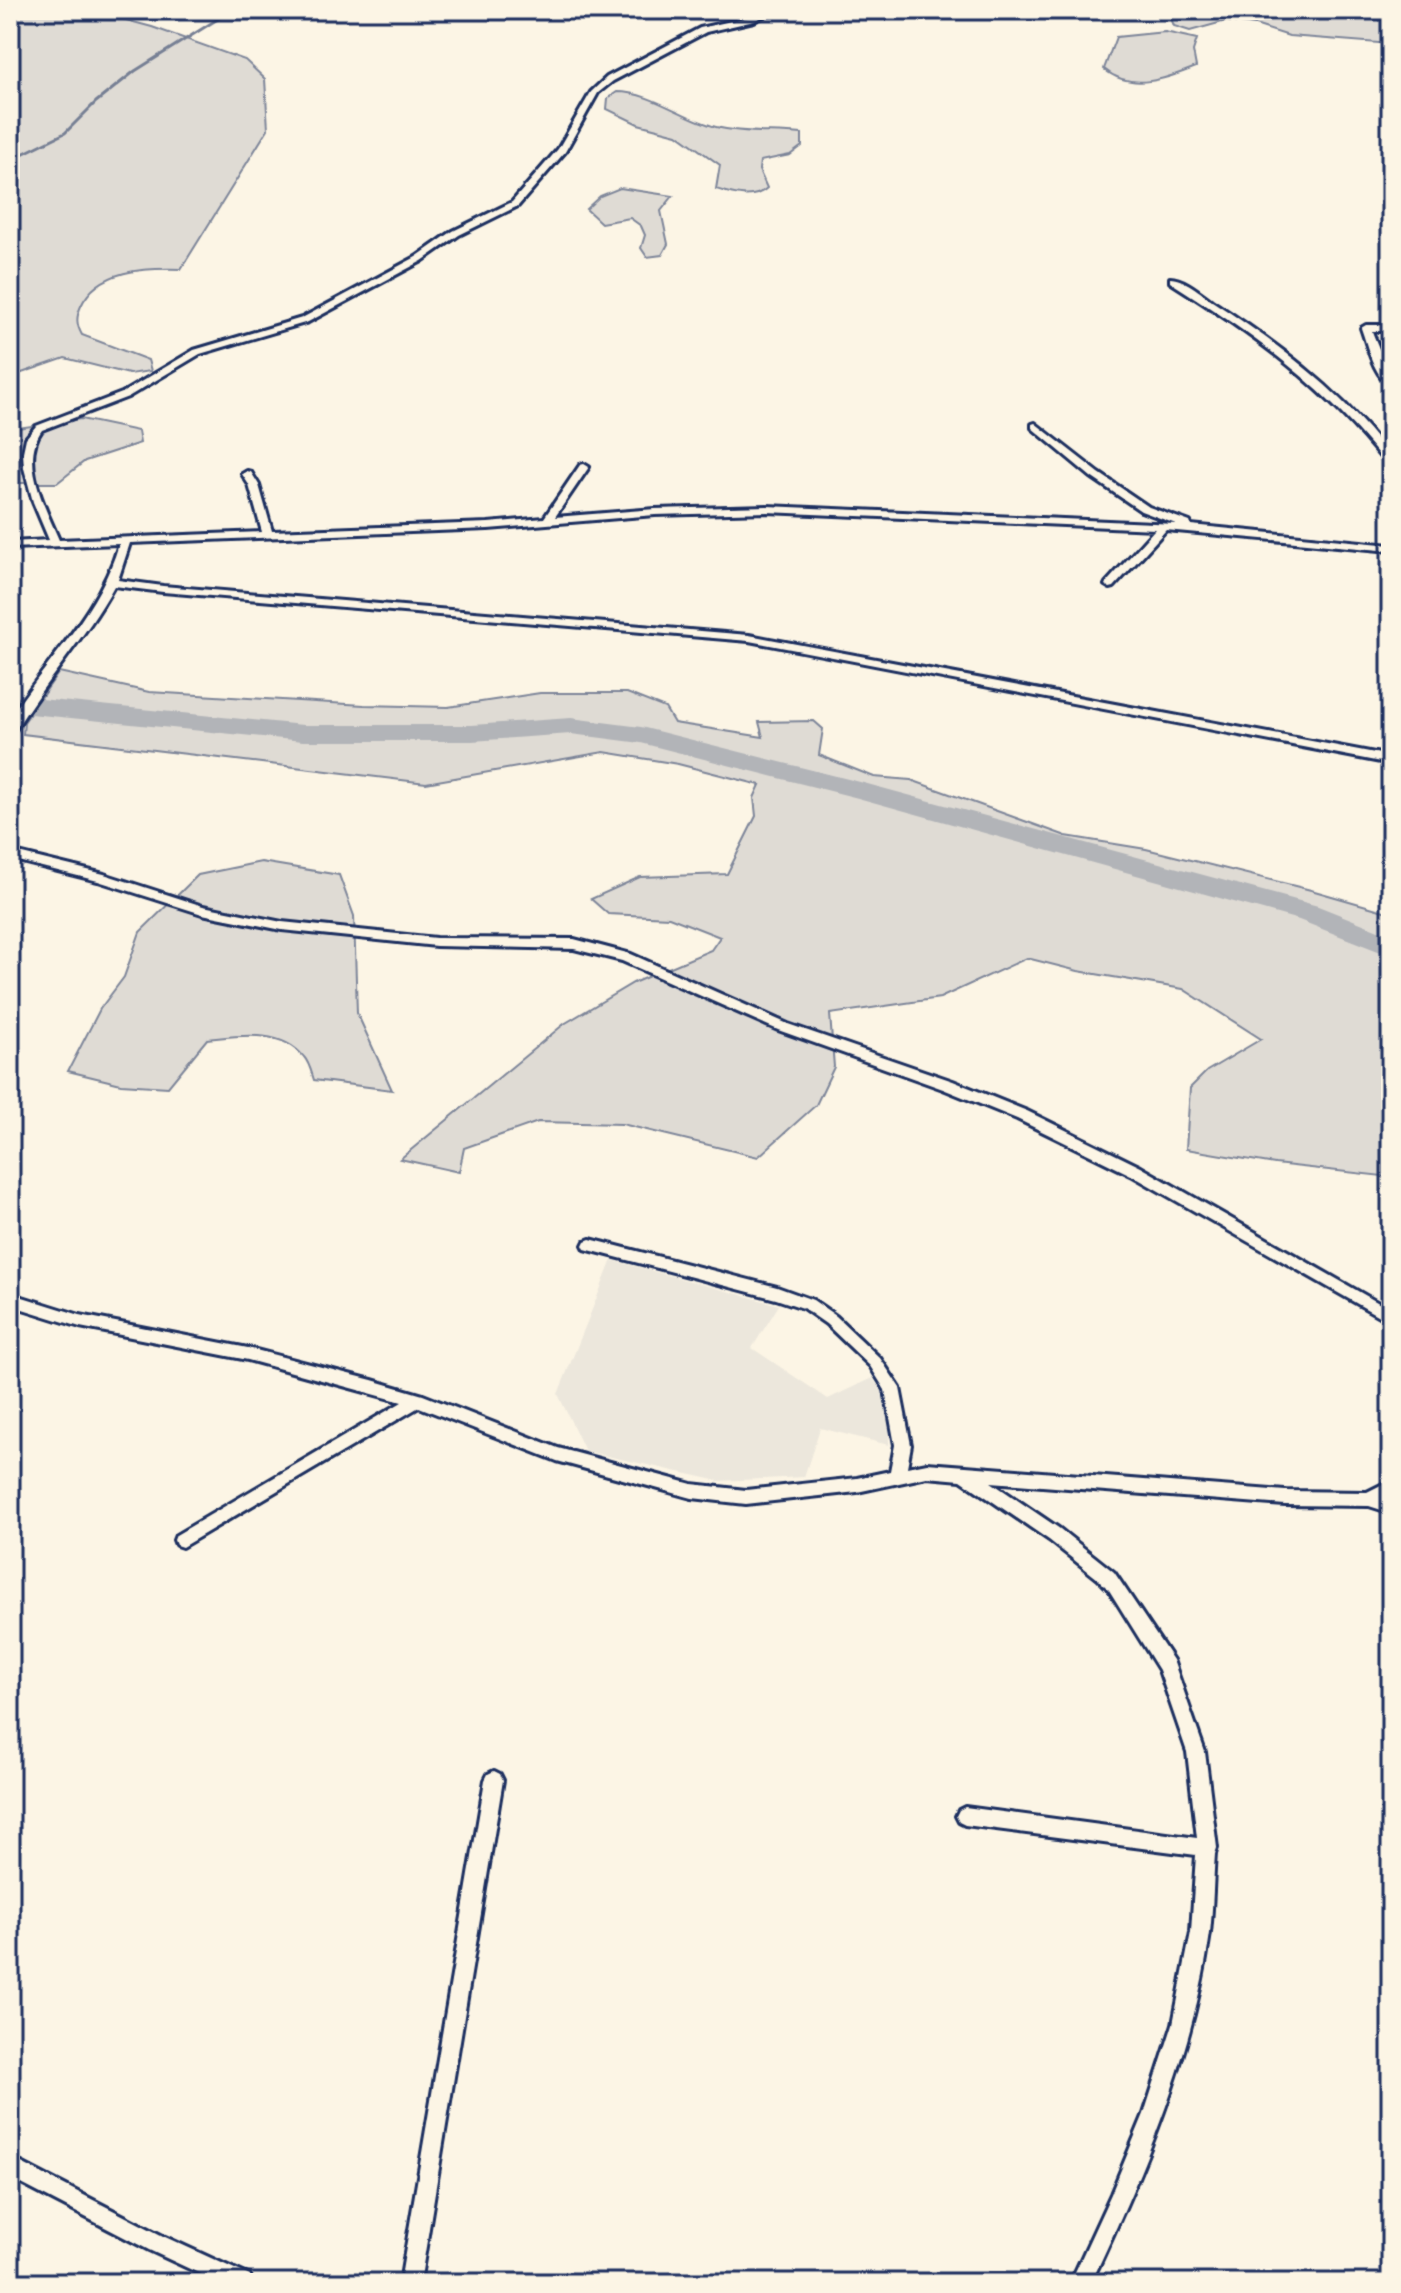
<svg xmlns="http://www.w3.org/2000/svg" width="1401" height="2293" font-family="'Gochi Hand',sans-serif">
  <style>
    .built { fill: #ece7dc }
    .green { fill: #dfdbd4; stroke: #7d8599; stroke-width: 2 }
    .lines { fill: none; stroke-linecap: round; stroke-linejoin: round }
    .stream { stroke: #767f94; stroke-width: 3 }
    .river { fill: #b2b4b8; fill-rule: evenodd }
    .street-casing { stroke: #1b2f5e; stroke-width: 6 }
    .street { fill: #fcf5e5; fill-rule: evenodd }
  </style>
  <rect width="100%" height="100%" fill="#fcf5e5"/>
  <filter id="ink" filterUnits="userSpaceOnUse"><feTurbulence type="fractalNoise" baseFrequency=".0125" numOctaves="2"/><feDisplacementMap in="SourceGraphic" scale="16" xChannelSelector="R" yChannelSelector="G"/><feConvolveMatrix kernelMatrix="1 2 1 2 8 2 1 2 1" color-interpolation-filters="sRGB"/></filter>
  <g filter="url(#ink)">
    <path class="built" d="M 612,1260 L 779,1305 L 752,1348 L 828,1399 L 872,1378 L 884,1393 L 890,1412 L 889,1445 L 820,1428 L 804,1477 L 719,1481 L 585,1451 L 558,1394 Z"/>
    <g class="green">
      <path d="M 10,10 L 89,10 L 152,27 L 245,60 L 265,79 L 268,129 L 181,269 C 145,268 98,269 81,306 C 76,317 76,324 82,335 L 148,360 L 151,371 L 129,374 L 65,358 L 10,377 Z"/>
      <path d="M 1168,10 L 1335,10 L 1391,22 L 1391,44 L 1289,36 L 1255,25 L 1226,21 L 1190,31 L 1174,26 Z"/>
      <path d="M 1165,32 L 1197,39 L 1193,51 L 1196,67 C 1166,79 1131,92 1104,69 L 1116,37 Z"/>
      <path d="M 617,92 C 651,92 682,118 716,127 C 744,134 773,131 802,134 L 802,146 L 790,155 L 760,161 L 759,170 L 767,188 C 753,201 732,194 716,189 L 720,165 L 677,134 L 638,124 L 607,109 L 608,98 Z"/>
      <path d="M 620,188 L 673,196 L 661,211 L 668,244 L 662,255 L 647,257 L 641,248 L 645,235 L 641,226 L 630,218 L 601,223 L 586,209 L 600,196 Z"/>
      <path d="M 81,419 L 138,431 L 140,443 L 85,461 L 57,483 L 10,483 L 10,429 Z"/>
      <path d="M 59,672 L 149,692 L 364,705 L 448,707 L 540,693 L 627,693 L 665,708 L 674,723 L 763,737 L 759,722 L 814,721 L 823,729 L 819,755 L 874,777 L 911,780 L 1066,836 L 1146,849 L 1311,890 L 1391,913 L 1391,1177 L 1275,1164 L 1186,1149 L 1190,1088 L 1207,1071 L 1261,1039 L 1183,989 L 1078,971 L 1027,958 L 940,998 L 830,1014 L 834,1067 L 816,1105 L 758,1157 L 622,1124 L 538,1122 L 464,1148 L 459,1172 L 400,1159 L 564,1024 L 633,983 L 711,950 L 720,937 L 669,917 L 608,914 L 591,899 L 640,877 L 727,874 L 756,816 L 754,798 L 760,785 L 678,764 L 604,752 L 426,783 L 23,734 L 24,722 Z"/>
      <path d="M 261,862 L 339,875 L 354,916 L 357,1013 L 392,1090 L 314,1080 C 312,1074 309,1062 304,1057 C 281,1028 238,1036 207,1039 L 168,1087 L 121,1084 L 68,1071 L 100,1009 L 124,977 L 140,932 L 198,875 Z"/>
    </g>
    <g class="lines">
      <path class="stream" d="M 10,160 L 65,133 L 96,102 L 135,71 L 232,10"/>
      <path class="river" d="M 10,696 L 303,725 L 472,725 L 571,718 L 641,727 L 860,782 L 1318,906 L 1391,935 L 1391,956 L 1299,920 L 858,798 L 641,743 L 571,734 L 472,741 L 303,741 L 10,712 Z"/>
      <g class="street-casing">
        <g id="street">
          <path d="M 767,10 L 777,10 L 754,21 L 706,32 L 613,81 L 598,93 L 565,152 L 518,206 L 459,235 L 422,261 L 308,322 L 200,354 L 128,397 L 42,430 C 19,461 46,509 59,540 L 262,532 L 249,485 L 242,474 L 247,471 L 251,472 L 259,485 L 272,531 L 488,523 L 544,518 L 580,465 L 584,464 L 589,467 L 555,517 L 655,509 L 767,506 L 1176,524 L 1141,511 L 1091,477 L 1032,428 L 1032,424 L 1035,423 L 1099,473 L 1149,507 L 1190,522 L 1191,525 L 1391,545 L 1391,551 L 1166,530 L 1114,587 L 1110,588 L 1105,585 L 1106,583 L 1155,529 L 767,512 L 655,515 L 488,529 L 130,543 L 118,580 L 163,586 L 749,635 L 1391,756 L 1391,764 L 749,641 L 163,592 L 114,586 C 86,637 45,681 14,732 L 10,733 L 10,719 L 15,710 C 52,655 100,609 119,544 L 10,548 L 10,542 L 49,540 L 33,502 L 24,468 L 23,452 L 26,438 L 36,426 L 122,393 L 194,350 L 302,318 L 416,257 L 453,231 L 512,202 L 558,149 L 591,92 L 607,77 L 700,28 L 749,17 Z"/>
          <path d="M 1170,278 C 1184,278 1201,293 1212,301 C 1275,342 1335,386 1382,445 L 1381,431 L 1388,422 L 1391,421 L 1391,466 L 1387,465 C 1324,385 1255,336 1170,282 Z"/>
          <path d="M 1391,325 L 1391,331 L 1372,331 C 1377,346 1391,371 1391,386 C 1373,375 1368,347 1361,328 L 1366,325 Z"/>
          <path d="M 10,851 L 104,874 L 203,906 L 282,922 L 436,938 L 574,939 L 631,954 L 788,1024 L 953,1081 L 1027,1111 L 1141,1167 L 1391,1310 L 1391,1323 L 1131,1175 L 1017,1119 L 943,1089 L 778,1030 L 622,961 L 574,949 L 436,946 L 282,930 L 202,914 L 98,881 L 10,859 Z"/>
          <path d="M 590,1239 L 777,1287 L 813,1300 L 836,1316 L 880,1358 L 900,1388 L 911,1445 L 907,1467 L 927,1463 L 1285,1491 L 1367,1492 L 1391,1480 L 1391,1495 L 1386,1497 L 1391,1499 L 1391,1513 L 1369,1506 L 1285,1505 L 991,1482 L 1060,1529 L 1114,1572 L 1173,1660 L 1205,1752 L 1217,1848 L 1215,1854 C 1213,1880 1213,1907 1210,1933 C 1193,2056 1143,2172 1091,2283 L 1070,2283 L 1111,2194 L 1144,2114 L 1173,2024 L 1191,1932 L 1196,1855 L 965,1825 L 959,1822 L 956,1816 L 959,1810 L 965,1807 L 1197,1838 L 1187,1752 L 1159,1670 L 1109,1590 L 1098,1579 L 1049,1540 L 961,1480 L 927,1477 L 857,1492 L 746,1504 L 692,1498 L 557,1461 L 419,1407 L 182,1547 L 176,1545 L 174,1540 L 176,1535 L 402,1402 L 248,1360 L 80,1327 L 10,1305 L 10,1293 L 80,1315 L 248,1348 L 372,1380 L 423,1395 L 558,1448 L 692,1484 L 746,1490 L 857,1478 L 890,1471 L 895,1445 L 885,1390 L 870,1366 L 826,1324 L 803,1308 L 776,1299 L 585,1249 L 583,1245 L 585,1241 Z"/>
          <path d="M 494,1771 L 500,1774 L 503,1780 L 420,2283 L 400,2283 L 485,1780 L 488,1774 Z"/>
          <path d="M 10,2157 L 163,2236 L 250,2276 L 253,2283 L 220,2283 L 149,2250 L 10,2178 Z"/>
        </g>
      </g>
      <use href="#street" class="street"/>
    </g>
  </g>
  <rect width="1401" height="2293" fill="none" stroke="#fcf5e5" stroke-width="40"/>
  <rect x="20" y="20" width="1361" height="2253" fill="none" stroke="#1b2f5e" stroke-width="3" filter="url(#ink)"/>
</svg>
